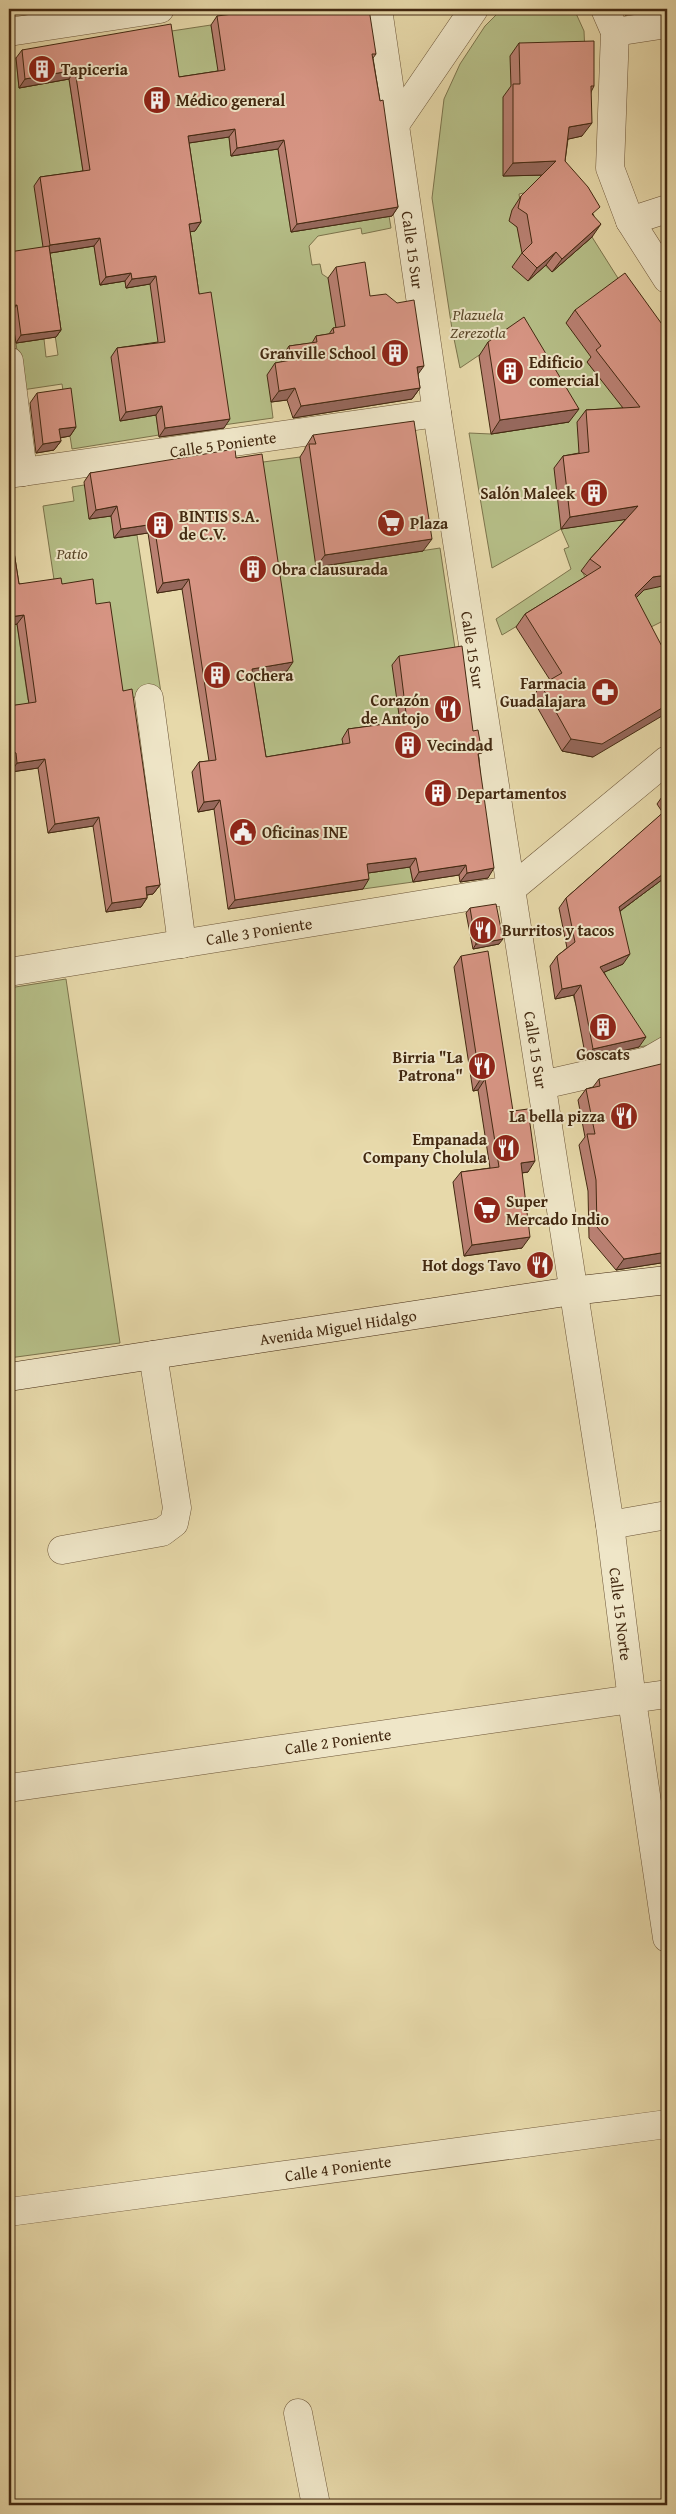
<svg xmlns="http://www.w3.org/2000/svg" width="676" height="2514" font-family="'Gentium Book Plus',serif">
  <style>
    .green { fill: #b6bf88; stroke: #7c744c; fill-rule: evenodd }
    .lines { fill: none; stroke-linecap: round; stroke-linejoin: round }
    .street-casing { stroke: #6c5537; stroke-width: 29 }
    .secondary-casing { stroke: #432911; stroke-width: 29 }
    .street { stroke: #efe6c8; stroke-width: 28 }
    .secondary { stroke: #efe6c8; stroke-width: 28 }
    .wall { fill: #b98072; stroke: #432911 }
    .shaded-wall { fill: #96685c; stroke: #432911 }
    .building { fill: #d79584; stroke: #432911 }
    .labels { text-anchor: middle; stroke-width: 4; stroke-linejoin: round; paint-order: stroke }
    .poi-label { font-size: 16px; font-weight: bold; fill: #432911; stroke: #efe6c8; text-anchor: start }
    .street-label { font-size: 16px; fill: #432911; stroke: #efe6c8 }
    .park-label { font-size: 16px; font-style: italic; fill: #5a4729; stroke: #efe6c8 }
  </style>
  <rect width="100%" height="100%" fill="#e7d9aa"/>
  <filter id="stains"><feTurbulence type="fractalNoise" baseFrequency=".004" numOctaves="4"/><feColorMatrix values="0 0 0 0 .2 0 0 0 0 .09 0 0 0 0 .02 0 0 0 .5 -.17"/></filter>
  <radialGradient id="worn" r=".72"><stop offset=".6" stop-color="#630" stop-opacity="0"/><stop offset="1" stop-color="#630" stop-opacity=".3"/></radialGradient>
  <g class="green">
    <path d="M 502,9 L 574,9 L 584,31 L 585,54 L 557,174 L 564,185 L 519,194 L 520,201 L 512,223 L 518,228 L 520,242 L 552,272 L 592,237 L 621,283 L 595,357 L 587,362 L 599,377 L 656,365 L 657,587 L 667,585 L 667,619 L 639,633 L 559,601 L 502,635 L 496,619 L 571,569 L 564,549 L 569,547 L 561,529 L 492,568 L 469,433 L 491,434 L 569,422 L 515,331 L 460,368 L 452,329 L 432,198 L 444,99 L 460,64 L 485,26 ZM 582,571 L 616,599 L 593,593 Z"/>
    <path d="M 211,25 L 216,57 L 257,90 L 173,85 L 165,32 Z"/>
    <path d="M 114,42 L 229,137 L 231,156 L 278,149 L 291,232 L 389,216 L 391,228 L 362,234 L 361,228 L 318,236 L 309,246 L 312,265 L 320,264 L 322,274 L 328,278 L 343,327 L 283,371 L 271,402 L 273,418 L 223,425 L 167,407 L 156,415 L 159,435 L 72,449 L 62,384 L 22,390 L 16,343 L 44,339 L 46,357 L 58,355 L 49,295 L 9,259 L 9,59 L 16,58 L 19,88 L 69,79 L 88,205 L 44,254 L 94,246 L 100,285 L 125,281 L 126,288 L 149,284 Z"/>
    <path d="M 300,457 L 368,559 L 440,548 L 456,655 L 401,730 L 346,764 L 260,766 L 245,678 L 286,671 L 256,463 Z"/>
    <path d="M 84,485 L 111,516 L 115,538 L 137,535 L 161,693 L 117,700 L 56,593 L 43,506 L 74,501 L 72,487 Z"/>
    <path d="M 17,624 L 28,700 L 72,693 L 9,715 L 9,625 Z"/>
    <path d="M 408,859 L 413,882 L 363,889 L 368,865 L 374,872 L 383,871 L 388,861 Z"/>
    <path d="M 667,875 L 667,1042 L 639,1047 L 577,1008 L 573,995 L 605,972 L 623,964 L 608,921 Z"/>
    <path d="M 66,979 L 120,1343 L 9,1358 L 9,988 Z"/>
  </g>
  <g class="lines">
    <g class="street-casing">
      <g id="street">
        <path d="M 378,9 L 437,413 L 610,1525 L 632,1700 L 667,1938"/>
        <path d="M 605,9 L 615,32 L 610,168 L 630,221 L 667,279"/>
        <path d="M 9,32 L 160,9"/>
        <path d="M 615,32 L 667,24"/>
        <path d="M 394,126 L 474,9"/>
        <path d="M 630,221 L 667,209"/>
        <path d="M 9,361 L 23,472"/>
        <path d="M 9,474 L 437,413"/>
        <path d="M 149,698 L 182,944"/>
        <path d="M 9,972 L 510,890 L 667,760"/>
        <path d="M 542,1085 L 648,1061 L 667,1050"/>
        <path d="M 610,1525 L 667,1515"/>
        <path d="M 62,1550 L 162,1532 L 174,1523 L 177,1508 L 153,1355"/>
        <path d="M 9,1788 L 667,1694"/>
        <path d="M 9,2212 L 667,2124"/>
        <path d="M 298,2413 L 316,2505"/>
      </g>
    </g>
    <g class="secondary-casing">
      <path id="secondary" d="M 9,1377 L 572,1291 L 667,1280"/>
    </g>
    <use href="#street" class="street"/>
    <use href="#secondary" class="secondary"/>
  </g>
  <g class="wall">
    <path d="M 623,9 L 663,9 L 625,15 Z"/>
    <path d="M 217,16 L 376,54 L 373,58 L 380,101 L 398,207 L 392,216 L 291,232 L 278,149 L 231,156 L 229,137 L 189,143 L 201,222 L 195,231 L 190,231 L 199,294 L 224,428 L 159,437 L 156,415 L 120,421 L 111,357 L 117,348 L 158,342 L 150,284 L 126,288 L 125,281 L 100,285 L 94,246 L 50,253 L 61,330 L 56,337 L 16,343 L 11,312 L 43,247 L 34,186 L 40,177 L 83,171 L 69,79 L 19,88 L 16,58 L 22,50 L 179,77 L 218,71 L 211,25 Z"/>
    <path d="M 519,43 L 594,86 L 591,92 L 582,136 L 568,139 L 565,161 L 594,216 L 592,237 L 552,272 L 546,265 L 528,281 L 512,267 L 522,253 L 517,227 L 509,221 L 512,210 L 521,196 L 542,175 L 503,176 L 503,97 L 511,86 L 510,56 Z"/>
    <path d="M 336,267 L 370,296 L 418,374 L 420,388 L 412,399 L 293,418 L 287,400 L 271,402 L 267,375 L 275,363 L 282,362 L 281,358 L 289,346 L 312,343 L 316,336 L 329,334 L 333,328 L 336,328 L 328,278 Z"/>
    <path d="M 575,310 L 664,327 L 644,590 L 636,598 L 593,757 L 562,751 L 532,698 L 541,685 L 550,680 L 516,627 L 525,614 L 587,576 L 581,571 L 590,559 L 626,519 L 561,529 L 554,468 L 563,456 L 579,453 L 577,422 L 586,410 L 623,408 L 587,362 L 591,357 L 566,323 Z"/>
    <path d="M 488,342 L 569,422 L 491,434 L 479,356 Z"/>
    <path d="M 37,393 L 76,427 L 70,436 L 60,438 L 61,441 L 54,450 L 36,453 L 30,403 Z"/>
    <path d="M 313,435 L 423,551 L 316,567 L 300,457 L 305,449 L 305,448 Z"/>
    <path d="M 236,458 L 287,671 L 253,677 L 266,757 L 343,744 L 342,739 L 348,729 L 400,722 L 392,665 L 399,656 L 473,731 L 479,758 L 488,878 L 460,882 L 459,875 L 413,882 L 410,867 L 368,873 L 363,889 L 228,909 L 214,809 L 198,812 L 192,772 L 199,762 L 209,761 L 182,589 L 157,593 L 148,533 L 114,538 L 111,516 L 89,519 L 84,482 L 90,473 Z"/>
    <path d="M 9,520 L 19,584 L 62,584 L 96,604 L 123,691 L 160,885 L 153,894 L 147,895 L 147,898 L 141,907 L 106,912 L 93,826 L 48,833 L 38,768 L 11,772 L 9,762 L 9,706 L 29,704 L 17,624 L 9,626 Z"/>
    <path d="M 667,791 L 667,876 L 620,911 L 623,964 L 604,972 L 639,1047 L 586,1059 L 574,995 L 555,999 L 550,966 L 557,956 L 567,948 L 559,908 L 566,898 L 663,813 L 657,804 L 664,794 Z"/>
    <path d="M 470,908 L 499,944 L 473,949 L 466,913 Z"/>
    <path d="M 461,956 L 513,1111 L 528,1172 L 522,1173 L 522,1248 L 464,1256 L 453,1182 L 461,1172 L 490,1168 L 478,1090 L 473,1091 L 454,967 Z"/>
    <path d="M 599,1079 L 667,1262 L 616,1270 L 589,1238 L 588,1191 L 579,1145 L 585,1137 L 578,1100 L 586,1089 L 593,1087 Z"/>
  </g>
  <g class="shaded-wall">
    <path d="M 629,9 L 663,9 L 625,15 Z"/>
    <path d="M 75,70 L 69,79 L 19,88 L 25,79 Z"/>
    <path d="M 592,123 L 582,136 L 560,141 L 569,127 Z"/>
    <path d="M 235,129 L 229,137 L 182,144 L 188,136 Z"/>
    <path d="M 284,140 L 278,149 L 231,156 L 237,148 Z"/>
    <path d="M 556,161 L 546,175 L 503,176 L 513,163 Z"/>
    <path d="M 398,207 L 392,216 L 291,232 L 297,224 Z"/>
    <path d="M 201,222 L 195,231 L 183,233 L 189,224 Z"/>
    <path d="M 601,224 L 592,237 L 552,272 L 562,259 Z"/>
    <path d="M 100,238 L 94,246 L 44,254 L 50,245 Z"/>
    <path d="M 556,252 L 546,265 L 528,281 L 537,268 Z"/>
    <path d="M 131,273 L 125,281 L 100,285 L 106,277 Z"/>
    <path d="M 156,276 L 150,284 L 126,288 L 132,279 Z"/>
    <path d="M 17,305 L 11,312 L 9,313 L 9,306 Z"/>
    <path d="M 61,330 L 56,337 L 16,343 L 21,335 Z"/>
    <path d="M 424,366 L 416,377 L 417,367 Z"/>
    <path d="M 295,388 L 287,400 L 271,402 L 279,391 Z"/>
    <path d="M 420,388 L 412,399 L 293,418 L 301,406 Z"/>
    <path d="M 162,406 L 156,415 L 120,421 L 126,412 Z"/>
    <path d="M 579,409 L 569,422 L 491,434 L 500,420 Z"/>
    <path d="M 230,419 L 224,428 L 159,437 L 165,428 Z"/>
    <path d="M 76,427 L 70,436 L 52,439 L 59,429 Z"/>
    <path d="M 61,441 L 54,450 L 36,453 L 43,444 Z"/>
    <path d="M 117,506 L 111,516 L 89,519 L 96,510 Z"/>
    <path d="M 638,506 L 629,519 L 561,529 L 570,517 Z"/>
    <path d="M 154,524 L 148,533 L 114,538 L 121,529 Z"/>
    <path d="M 432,539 L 423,551 L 316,567 L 325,555 Z"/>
    <path d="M 667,575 L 667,585 L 644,590 L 626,608 L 635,595 L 653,577 Z"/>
    <path d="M 189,579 L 182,589 L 157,593 L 163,583 Z"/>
    <path d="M 24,615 L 17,624 L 9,626 L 9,617 Z"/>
    <path d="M 293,662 L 287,671 L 245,678 L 252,669 Z"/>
    <path d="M 667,705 L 667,713 L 593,757 L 562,751 L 571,739 Z"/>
    <path d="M 45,759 L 38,768 L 11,772 L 17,763 Z"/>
    <path d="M 220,800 L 214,809 L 198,812 L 204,802 Z"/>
    <path d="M 99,817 L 93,826 L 48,833 L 55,824 Z"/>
    <path d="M 416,858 L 410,867 L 361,874 L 367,864 Z"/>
    <path d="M 466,865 L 459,875 L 413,882 L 419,872 Z"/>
    <path d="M 494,868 L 488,878 L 460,882 L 467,873 Z"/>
    <path d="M 667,871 L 667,876 L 612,917 L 619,907 Z"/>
    <path d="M 369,879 L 363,889 L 228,909 L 235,900 Z"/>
    <path d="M 160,885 L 153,894 L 139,896 L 146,887 Z"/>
    <path d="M 147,898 L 141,907 L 106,912 L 112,903 Z"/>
    <path d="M 503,939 L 499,944 L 473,949 L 476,944 Z"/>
    <path d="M 630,954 L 623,964 L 593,977 L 600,967 Z"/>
    <path d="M 581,985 L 574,995 L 555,999 L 562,989 Z"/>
    <path d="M 646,1037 L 639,1047 L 586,1059 L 593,1049 Z"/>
    <path d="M 485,1079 L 478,1090 L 473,1091 L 480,1080 Z"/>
    <path d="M 535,1161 L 528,1172 L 513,1174 L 521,1163 Z"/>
    <path d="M 530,1237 L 522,1248 L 464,1256 L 472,1245 Z"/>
    <path d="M 667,1252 L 667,1262 L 616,1270 L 624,1259 Z"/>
  </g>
  <g class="building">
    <path d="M 272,9 L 369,9 L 376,54 L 372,54 L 380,101 L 383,100 L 398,207 L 297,224 L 284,140 L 237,148 L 235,129 L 188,136 L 201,222 L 189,224 L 199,294 L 211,292 L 230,419 L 165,428 L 162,406 L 126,412 L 117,348 L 165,342 L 156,276 L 132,279 L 131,273 L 106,277 L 100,238 L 50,245 L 40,177 L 90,170 L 75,70 L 25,79 L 22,50 L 171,24 L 179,77 L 225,70 L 217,16 Z"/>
    <path d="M 594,41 L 594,86 L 591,86 L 592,123 L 569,127 L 565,161 L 588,187 L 600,207 L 592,214 L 601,224 L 562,259 L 556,252 L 537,268 L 522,253 L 532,243 L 527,214 L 518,208 L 521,196 L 556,161 L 513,163 L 513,84 L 520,84 L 519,43 Z"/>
    <path d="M 49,246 L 61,330 L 21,335 L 17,305 L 9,306 L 9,252 Z"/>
    <path d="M 365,262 L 370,296 L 386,294 L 397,303 L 414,300 L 424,366 L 417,367 L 420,388 L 301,406 L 295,388 L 279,391 L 275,363 L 291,360 L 289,346 L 317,342 L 316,336 L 334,333 L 333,328 L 345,326 L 336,267 Z"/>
    <path d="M 625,273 L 664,327 L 667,325 L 667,575 L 653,577 L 635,595 L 667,656 L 667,705 L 602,744 L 571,739 L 541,685 L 562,673 L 525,614 L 601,567 L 590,559 L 638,506 L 570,517 L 563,456 L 589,452 L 586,410 L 640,407 L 596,350 L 601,346 L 575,310 Z"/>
    <path d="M 524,317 L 579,409 L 500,420 L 488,342 Z"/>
    <path d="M 71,388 L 76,427 L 59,429 L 61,441 L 43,444 L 37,393 Z"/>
    <path d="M 414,421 L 432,539 L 325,555 L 309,444 L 316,444 L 313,435 Z"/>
    <path d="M 235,449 L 236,458 L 262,454 L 293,662 L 252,669 L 266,757 L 350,743 L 348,729 L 407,721 L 399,656 L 462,646 L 473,731 L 478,730 L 482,753 L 478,754 L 494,868 L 467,873 L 466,865 L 419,872 L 416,858 L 367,864 L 369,879 L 235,900 L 220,800 L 204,802 L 199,762 L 216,760 L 189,579 L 163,583 L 154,524 L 121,529 L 117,506 L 96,510 L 90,473 Z"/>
    <path d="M 9,520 L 19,584 L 61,578 L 62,584 L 93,579 L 96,604 L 110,602 L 123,691 L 132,689 L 160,885 L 146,887 L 147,898 L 112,903 L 99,817 L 55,824 L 45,759 L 17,763 L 16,753 L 9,750 L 9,706 L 36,702 L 24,615 L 9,617 Z"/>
    <path d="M 667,791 L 667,798 L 664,794 Z"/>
    <path d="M 667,809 L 667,871 L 619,907 L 630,954 L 600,967 L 646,1037 L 593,1049 L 581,985 L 562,989 L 557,956 L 575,942 L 566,898 Z"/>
    <path d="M 496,904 L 503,939 L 476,944 L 470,908 Z"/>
    <path d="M 488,951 L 513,1111 L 528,1109 L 535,1161 L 521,1163 L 530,1237 L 472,1245 L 461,1172 L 499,1167 L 485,1079 L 480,1080 L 461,956 Z"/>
    <path d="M 665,1063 L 667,1066 L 667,1252 L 624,1259 L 597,1227 L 596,1180 L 587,1134 L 595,1134 L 586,1089 L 600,1086 L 599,1079 Z"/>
  </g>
  <defs>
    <g id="building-disc" transform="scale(1.4375)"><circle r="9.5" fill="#8f2418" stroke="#efe6c8"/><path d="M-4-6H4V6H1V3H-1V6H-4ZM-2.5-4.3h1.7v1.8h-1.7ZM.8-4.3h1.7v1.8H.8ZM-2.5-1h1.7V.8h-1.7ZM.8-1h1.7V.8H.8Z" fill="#fff"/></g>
    <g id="supermarket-disc" transform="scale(1.4375)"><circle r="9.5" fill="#8f2418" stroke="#efe6c8"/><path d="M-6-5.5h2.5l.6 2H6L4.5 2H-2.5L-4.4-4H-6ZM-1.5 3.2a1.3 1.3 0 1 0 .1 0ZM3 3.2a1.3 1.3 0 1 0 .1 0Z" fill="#fff"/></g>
    <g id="pharmacy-disc" transform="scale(1.4375)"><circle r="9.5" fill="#8f2418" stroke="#efe6c8"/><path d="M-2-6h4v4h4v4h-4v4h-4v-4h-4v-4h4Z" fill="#fff"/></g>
    <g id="restaurant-disc" transform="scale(1.4375)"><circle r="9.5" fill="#8f2418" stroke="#efe6c8"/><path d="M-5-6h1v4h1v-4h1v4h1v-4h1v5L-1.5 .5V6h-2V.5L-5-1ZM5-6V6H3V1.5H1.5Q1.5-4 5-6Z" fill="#fff"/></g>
    <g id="civic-disc" transform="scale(1.4375)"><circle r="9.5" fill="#8f2418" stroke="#efe6c8"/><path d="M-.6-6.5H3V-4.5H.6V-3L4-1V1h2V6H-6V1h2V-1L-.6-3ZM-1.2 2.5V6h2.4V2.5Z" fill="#fff"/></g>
  </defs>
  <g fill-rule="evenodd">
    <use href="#building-disc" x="42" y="69"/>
    <use href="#building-disc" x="157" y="100"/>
    <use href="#building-disc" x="395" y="353"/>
    <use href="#building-disc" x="510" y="371"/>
    <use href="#building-disc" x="594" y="493"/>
    <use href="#supermarket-disc" x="391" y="523"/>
    <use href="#building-disc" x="160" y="525"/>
    <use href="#building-disc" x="253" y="569"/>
    <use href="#building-disc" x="217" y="675"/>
    <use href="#pharmacy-disc" x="605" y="692"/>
    <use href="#restaurant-disc" x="448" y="709"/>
    <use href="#building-disc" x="408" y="745"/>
    <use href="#building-disc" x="438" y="793"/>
    <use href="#civic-disc" x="243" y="832"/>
    <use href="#restaurant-disc" x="483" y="930"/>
    <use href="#building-disc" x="603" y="1027"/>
    <use href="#restaurant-disc" x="482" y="1066"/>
    <use href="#restaurant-disc" x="624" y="1116"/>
    <use href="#restaurant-disc" x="506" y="1148"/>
    <use href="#supermarket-disc" x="487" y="1210"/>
    <use href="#restaurant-disc" x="540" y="1265"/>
  </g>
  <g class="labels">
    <g class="poi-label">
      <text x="61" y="75">Tapiceria</text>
      <text x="176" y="106">Médico general</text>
      <text x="376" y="359" text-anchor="end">Granville School</text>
      <text x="529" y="368">Edificio<tspan x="529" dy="18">comercial</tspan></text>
      <text x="575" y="499" text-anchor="end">Salón Maleek</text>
      <text x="179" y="522">BINTIS S.A.<tspan x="179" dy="18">de C.V.</tspan></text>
      <text x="410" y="529">Plaza</text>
      <text x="272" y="575">Obra clausurada</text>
      <text x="236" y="681">Cochera</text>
      <text x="586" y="689" text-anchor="end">Farmacia<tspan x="586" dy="18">Guadalajara</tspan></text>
      <text x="429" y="706" text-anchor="end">Corazón<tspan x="429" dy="18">de Antojo</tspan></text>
      <text x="427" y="751">Vecindad</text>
      <text x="457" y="799">Departamentos</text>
      <text x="262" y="838">Oficinas INE</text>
      <text x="502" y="936">Burritos y tacos</text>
      <text x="603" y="1060" text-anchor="middle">Goscats</text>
      <text x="463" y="1063" text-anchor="end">Birria "La<tspan x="463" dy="18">Patrona"</tspan></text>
      <text x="605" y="1122" text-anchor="end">La bella pizza</text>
      <text x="487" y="1145" text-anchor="end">Empanada<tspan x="487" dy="18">Company Cholula</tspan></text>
      <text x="506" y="1207">Super<tspan x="506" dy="18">Mercado Indio</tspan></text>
      <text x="521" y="1271" text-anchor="end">Hot dogs Tavo</text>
    </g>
    <g class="street-label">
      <text transform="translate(413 250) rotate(82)" y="6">Calle 15 Sur</text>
      <text transform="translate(223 444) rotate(-8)" y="6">Calle 5 Poniente</text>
      <text transform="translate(473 650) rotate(81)" y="6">Calle 15 Sur</text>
      <text transform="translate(259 931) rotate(-9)" y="6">Calle 3 Poniente</text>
      <text transform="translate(536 1050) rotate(81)" y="6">Calle 15 Sur</text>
      <text transform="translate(338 1327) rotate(-9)" y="6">Avenida Miguel Hidalgo</text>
      <text transform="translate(621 1614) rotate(83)" y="6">Calle 15 Norte</text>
      <text transform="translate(338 1741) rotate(-8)" y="6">Calle 2 Poniente</text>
      <text transform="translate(338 2168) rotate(-8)" y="6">Calle 4 Poniente</text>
    </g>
    <g class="park-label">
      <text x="478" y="320">Plazuela<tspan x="478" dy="18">Zerezotla</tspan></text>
      <text x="72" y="559">Patio</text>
    </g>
  </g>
  <rect width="676" height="2514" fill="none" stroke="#e7d9aa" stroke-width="30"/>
  <rect x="10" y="10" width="656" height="2494" fill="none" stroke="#432911" stroke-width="2.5"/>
  <rect x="15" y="15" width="646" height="2484" fill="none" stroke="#432911"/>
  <rect width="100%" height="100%" filter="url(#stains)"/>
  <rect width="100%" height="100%" fill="url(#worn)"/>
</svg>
